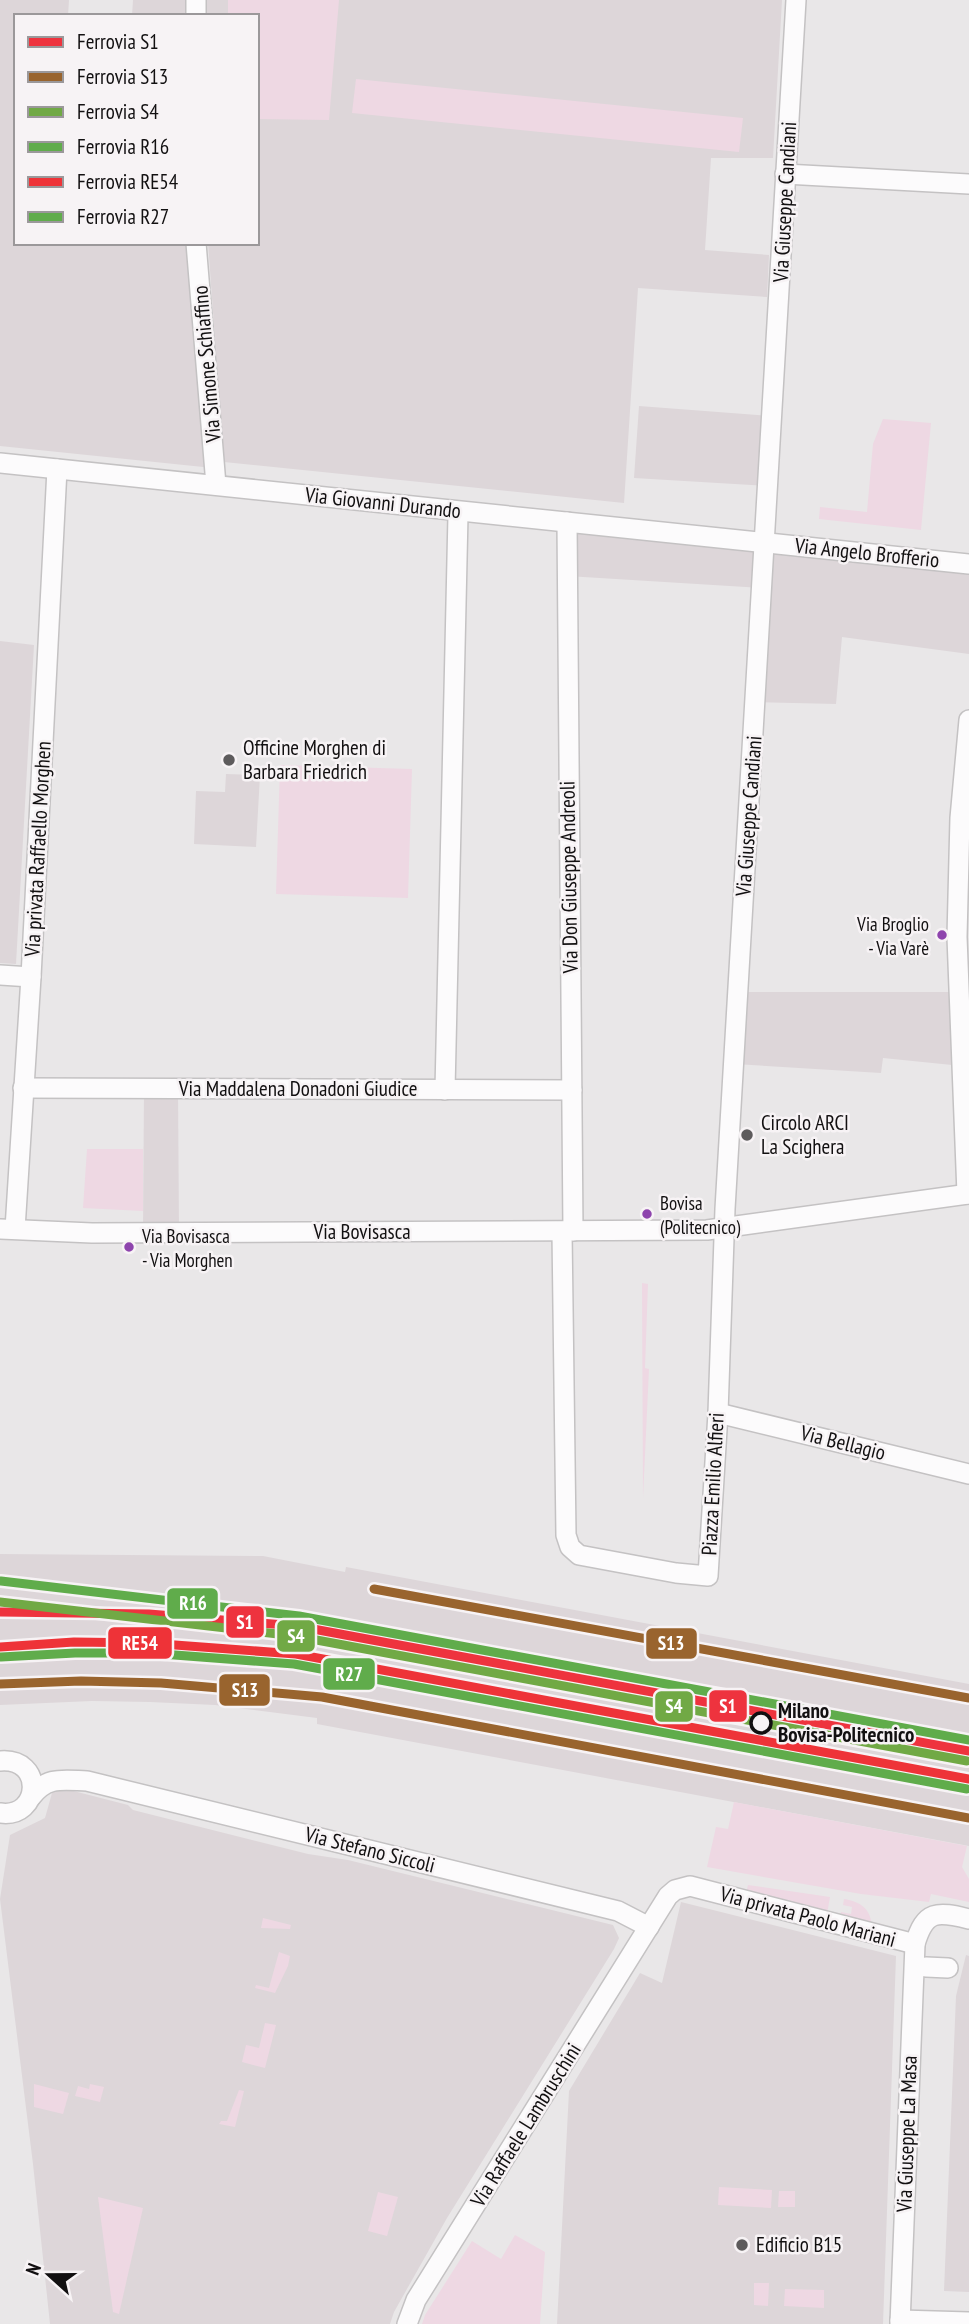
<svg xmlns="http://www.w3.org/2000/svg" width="969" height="2324" font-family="'PT Sans Narrow',sans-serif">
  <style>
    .built { fill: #ddd6d9 }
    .green { fill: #eed8e3 }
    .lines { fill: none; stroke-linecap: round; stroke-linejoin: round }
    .minor-casing { stroke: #c4c2c3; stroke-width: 22 }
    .minor { stroke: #fcfbfc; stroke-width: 19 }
    .rail-1-casing { stroke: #f7f3f5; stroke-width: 14 }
    .rail-2-casing { stroke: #f7f3f5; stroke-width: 14 }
    .rail-3-casing { stroke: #f7f3f5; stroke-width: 14 }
    .rail-4-casing { stroke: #f7f3f5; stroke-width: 14 }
    .rail-5-casing { stroke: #f7f3f5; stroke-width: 14 }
    .rail-6-casing { stroke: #f7f3f5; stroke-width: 14 }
    .rail-1 { stroke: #ee333e; stroke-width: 9 }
    .rail-2 { stroke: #99642e; stroke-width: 9 }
    .rail-3 { stroke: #71a945; stroke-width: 9 }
    .rail-4 { stroke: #60ac4b; stroke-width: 9 }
    .rail-5 { stroke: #ee3338; stroke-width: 9 }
    .rail-6 { stroke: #60ac4b; stroke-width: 9 }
    .poi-dot { fill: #5d5b5c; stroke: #f7f3f5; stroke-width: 2.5 }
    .bus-dot { fill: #8e44ad; stroke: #f7f3f5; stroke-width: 2.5 }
    .stop-dot { fill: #f7f3f5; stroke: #121011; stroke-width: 3.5 }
    .labels { text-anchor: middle; stroke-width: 5; stroke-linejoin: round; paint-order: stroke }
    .bus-label { font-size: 19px; fill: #121011; stroke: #f7f3f5; text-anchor: start }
    .street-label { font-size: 21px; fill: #121011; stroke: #f7f3f5 }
    .poi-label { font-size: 21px; fill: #121011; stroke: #f7f3f5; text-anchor: start }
    .stop-label { font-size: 21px; font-weight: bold; fill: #121011; stroke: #f7f3f5; text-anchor: start }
    .line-badge { stroke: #f7f3f5; stroke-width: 2.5 }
    .badge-label { font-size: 19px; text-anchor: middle; font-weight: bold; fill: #fff }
  </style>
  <rect width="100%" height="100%" fill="#e9e7e8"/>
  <g class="built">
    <path d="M 0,0 L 69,0 L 68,16 L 16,16 L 16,243 L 195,243 L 213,468 L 0,446 Z"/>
    <path d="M 133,0 L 196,0 L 196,16 L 132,16 Z"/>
    <path d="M 206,0 L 782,0 L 773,158 L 711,158 L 705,250 L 769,255 L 767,297 L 638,288 L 624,503 L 224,462 L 208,243 L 257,243 L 257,16 L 206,16 Z"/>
    <path d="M 639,406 L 772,416 L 768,486 L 634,478 Z"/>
    <path d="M 567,523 L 765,543 L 762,588 L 567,576 Z"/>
    <path d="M 766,542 L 969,568 L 969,654 L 842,637 L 836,704 L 756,702 Z"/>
    <path d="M 0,641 L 34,645 L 16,964 L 0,963 Z"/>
    <path d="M 226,774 L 260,775 L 256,847 L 194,844 L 196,791 L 225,792 Z"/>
    <path d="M 740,992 L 958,992 L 962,1066 L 883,1058 L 881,1073 L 735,1064 Z"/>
    <path d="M 144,1089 L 178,1089 L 179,1231 L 143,1231 Z"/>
    <path d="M 0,1554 L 263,1556 L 345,1572 L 346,1567 L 969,1684 L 969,1846 L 317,1724 L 317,1718 L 215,1705 L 150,1702 L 92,1701 L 0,1705 Z"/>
    <path d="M 54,1786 L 128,1805 L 133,1810 L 308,1854 L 348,1860 L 613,1925 L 619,1938 L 614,1949 L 447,2218 L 394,2312 L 390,2324 L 50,2324 L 33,2164 L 0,1899 L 10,1835 L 45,1818 Z"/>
    <path d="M 681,1902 L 896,1956 L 883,2324 L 557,2324 L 569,2091 L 640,1973 L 662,1983 Z"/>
    <path d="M 966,1955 L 969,1956 L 969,2292 L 944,2291 L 956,1996 Z"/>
  </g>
  <g class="green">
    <path d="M 228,0 L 339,0 L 329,120 L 257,119 L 257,16 L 228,16 Z"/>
    <path d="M 356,79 L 743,118 L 739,152 L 352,113 Z"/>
    <path d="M 883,419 L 931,423 L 921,530 L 819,519 L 820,507 L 867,512 L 873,444 Z"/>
    <path d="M 280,765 L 412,769 L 408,898 L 276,894 Z"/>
    <path d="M 87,1149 L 143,1149 L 143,1211 L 83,1208 Z"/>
    <path d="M 642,1283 L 648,1284 L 645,1368 L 649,1369 L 643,1498 Z"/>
    <path d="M 734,1802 L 967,1846 L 962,1867 L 969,1879 L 969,1902 L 931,1894 L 929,1902 L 861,1894 L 707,1867 L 716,1827 L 728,1829 Z"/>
    <path d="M 748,1885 L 830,1897 L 827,1914 L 746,1894 Z"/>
    <path d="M 844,1899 C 861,1902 870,1908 872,1926 L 840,1917 L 841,1912 L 851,1914 L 852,1907 L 843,1905 Z"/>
    <path d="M 263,1918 L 291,1925 L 290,1929 L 261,1928 Z"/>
    <path d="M 279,1952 L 290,1956 L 288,1966 L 275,1993 L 255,1988 L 256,1985 L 269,1988 Z"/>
    <path d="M 265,2023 L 276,2025 L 265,2068 L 242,2062 L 246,2045 L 259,2048 Z"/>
    <path d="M 34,2084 L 69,2093 L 63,2114 L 34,2107 Z"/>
    <path d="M 90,2084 L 104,2087 L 100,2102 L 75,2096 L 78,2086 L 89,2089 Z"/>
    <path d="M 239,2090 L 244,2091 L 235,2127 L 219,2124 L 221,2121 L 227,2121 Z"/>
    <path d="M 719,2187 L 772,2190 L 771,2208 L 718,2205 Z"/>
    <path d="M 779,2191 L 795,2191 L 795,2207 L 778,2207 Z"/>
    <path d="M 378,2192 L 398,2197 L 387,2236 L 368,2231 Z"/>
    <path d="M 98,2197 L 143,2208 L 119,2314 L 113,2312 Z"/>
    <path d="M 515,2235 L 545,2252 L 540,2324 L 422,2324 L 425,2315 L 472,2241 L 501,2259 Z"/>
    <path d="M 754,2283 L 769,2283 L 768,2306 L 754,2305 Z"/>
    <path d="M 785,2289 L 824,2290 L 824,2308 L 784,2306 Z"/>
  </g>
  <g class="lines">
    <g class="minor-casing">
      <g id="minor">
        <path d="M 196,16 L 196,0"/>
        <path d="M 785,174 L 969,184"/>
        <path d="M 196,243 L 216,485"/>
        <path d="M 0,463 L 969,564"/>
        <path d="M 567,522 L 573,1231"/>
        <path d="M 0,975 L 31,977"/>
        <path d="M 23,1088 L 572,1090"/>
        <path d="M 445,1090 L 458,515"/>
        <path d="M 967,1194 L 957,937 L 960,818 L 969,720"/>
        <path d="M 0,1229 L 92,1233 L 707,1230 L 969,1194"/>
        <path d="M 15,1229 L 31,977 L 57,469"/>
        <path d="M 562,1232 L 566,1535 L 570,1547 L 579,1555 L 676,1573 L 708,1576 L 718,1413 L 725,1209 L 796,0"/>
        <path d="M 718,1413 L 969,1474"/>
        <path d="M 0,1761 C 45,1757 41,1819 0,1813"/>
        <path d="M 31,1797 C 47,1776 62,1780 87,1781 L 618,1911 L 649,1927"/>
        <path d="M 926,1967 L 948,1968"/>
        <path d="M 900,2320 L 969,2322"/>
        <path d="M 407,2324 L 416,2300 L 668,1896 L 675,1890 L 690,1886 L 915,1944"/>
        <path d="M 900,2324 L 915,1944 C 925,1910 937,1911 969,1919"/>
      </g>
    </g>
    <use href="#minor" class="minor"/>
    <g class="rail-1-casing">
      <path id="rail-1" d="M 0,1612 L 149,1614 L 297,1626 L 969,1751"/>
    </g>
    <g class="rail-2-casing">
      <g id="rail-2">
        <path d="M 374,1589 L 969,1698"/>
        <path d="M 0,1684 L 81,1681 L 161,1683 L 322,1697 L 969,1818"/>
      </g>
    </g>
    <g class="rail-3-casing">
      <path id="rail-3" d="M 0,1602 L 295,1636 L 967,1761"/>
    </g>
    <g class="rail-4-casing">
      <path id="rail-4" d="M 1,1581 L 299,1616 L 969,1740"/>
    </g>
    <g class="rail-5-casing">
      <path id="rail-5" d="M 0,1647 L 74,1642 L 148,1643 L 296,1654 L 969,1779"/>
    </g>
    <g class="rail-6-casing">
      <path id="rail-6" d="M 1,1657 L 75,1653 L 148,1653 L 294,1664 L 967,1789"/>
    </g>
    <use href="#rail-1" class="rail-1"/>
    <use href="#rail-2" class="rail-2"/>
    <use href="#rail-3" class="rail-3"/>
    <use href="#rail-4" class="rail-4"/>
    <use href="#rail-5" class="rail-5"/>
    <use href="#rail-6" class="rail-6"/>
  </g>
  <g class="poi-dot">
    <circle cx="229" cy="760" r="7"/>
    <circle cx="747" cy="1135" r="7"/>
    <circle cx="742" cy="2245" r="7"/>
  </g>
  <g class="bus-dot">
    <circle cx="942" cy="935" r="6"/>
    <circle cx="647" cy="1214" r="6"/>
    <circle cx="129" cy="1247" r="6"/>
  </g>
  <circle class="stop-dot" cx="761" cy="1723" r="10"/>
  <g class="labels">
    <g class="bus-label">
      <text x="929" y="931" text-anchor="end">Via Broglio<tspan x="929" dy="24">- Via Varè</tspan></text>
      <text x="660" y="1210">Bovisa<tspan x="660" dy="24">(Politecnico)</tspan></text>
      <text x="142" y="1243">Via Bovisasca<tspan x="142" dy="24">- Via Morghen</tspan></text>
    </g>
    <g class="street-label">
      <text transform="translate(785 202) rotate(-87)" y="7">Via Giuseppe Candiani</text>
      <text transform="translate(207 364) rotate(-95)" y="7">Via Simone Schiaffino</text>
      <text transform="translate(383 503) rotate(6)" y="7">Via Giovanni Durando</text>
      <text transform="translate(867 553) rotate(6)" y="7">Via Angelo Brofferio</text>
      <text transform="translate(749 816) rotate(-86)" y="7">Via Giuseppe Candiani</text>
      <text transform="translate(38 849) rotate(-87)" y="7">Via privata Raffaello Morghen</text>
      <text transform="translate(569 877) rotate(-91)" y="7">Via Don Giuseppe Andreoli</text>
      <text x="298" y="1096">Via Maddalena Donadoni Giudice</text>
      <text x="362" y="1239">Via Bovisasca</text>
      <text transform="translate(843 1443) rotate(14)" y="7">Via Bellagio</text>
      <text transform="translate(713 1484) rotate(-87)" y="7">Piazza Emilio Alfieri</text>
      <text transform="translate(370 1850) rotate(14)" y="7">Via Stefano Siccoli</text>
      <text transform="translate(808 1917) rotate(15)" y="7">Via privata Paolo Mariani</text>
      <text transform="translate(526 2125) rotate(-58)" y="7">Via Raffaele Lambruschini</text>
      <text transform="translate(907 2134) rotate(-88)" y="7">Via Giuseppe La Masa</text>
    </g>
    <g class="poi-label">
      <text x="243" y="755">Officine Morghen di<tspan x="243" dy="24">Barbara Friedrich</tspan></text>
      <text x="761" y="1130">Circolo ARCI<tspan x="761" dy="24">La Scighera</tspan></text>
      <text x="756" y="2252">Edificio B15</text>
    </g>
    <g class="stop-label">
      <text x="778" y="1718">Milano<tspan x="778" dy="24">Bovisa-Politecnico</tspan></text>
    </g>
  </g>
  <g class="line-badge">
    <rect x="166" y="1587" width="53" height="33" rx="7" fill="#60ac4b"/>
    <rect x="225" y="1605" width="40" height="34" rx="7" fill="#ee333e"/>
    <rect x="276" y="1619" width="40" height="34" rx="7" fill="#71a945"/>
    <rect x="107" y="1626" width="66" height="34" rx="7" fill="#ee3338"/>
    <rect x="645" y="1627" width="53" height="33" rx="7" fill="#99642e"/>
    <rect x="322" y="1657" width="54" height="34" rx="7" fill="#60ac4b"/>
    <rect x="218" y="1673" width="53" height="34" rx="7" fill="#99642e"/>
    <rect x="708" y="1689" width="40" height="34" rx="7" fill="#ee333e"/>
    <rect x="654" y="1690" width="40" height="33" rx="7" fill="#71a945"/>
  </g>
  <g class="badge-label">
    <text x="193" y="1610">R16</text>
    <text x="245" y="1629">S1</text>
    <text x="296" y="1643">S4</text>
    <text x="140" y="1650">RE54</text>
    <text x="671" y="1650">S13</text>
    <text x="349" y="1681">R27</text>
    <text x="245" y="1697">S13</text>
    <text x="728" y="1713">S1</text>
    <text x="674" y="1713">S4</text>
  </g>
  <rect x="14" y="14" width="245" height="231" fill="#f7f3f5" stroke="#9b989a" stroke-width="2"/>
  <rect x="28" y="37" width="35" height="10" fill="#ee333e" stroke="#9b989a" stroke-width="2"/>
  <text x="77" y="49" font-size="21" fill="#121011">Ferrovia S1</text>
  <rect x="28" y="72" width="35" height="10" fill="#99642e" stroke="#9b989a" stroke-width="2"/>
  <text x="77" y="84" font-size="21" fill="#121011">Ferrovia S13</text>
  <rect x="28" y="107" width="35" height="10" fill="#71a945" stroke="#9b989a" stroke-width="2"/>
  <text x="77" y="119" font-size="21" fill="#121011">Ferrovia S4</text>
  <rect x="28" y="142" width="35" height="10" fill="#60ac4b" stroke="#9b989a" stroke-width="2"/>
  <text x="77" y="154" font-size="21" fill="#121011">Ferrovia R16</text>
  <rect x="28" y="177" width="35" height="10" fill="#ee3338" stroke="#9b989a" stroke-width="2"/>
  <text x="77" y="189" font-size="21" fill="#121011">Ferrovia RE54</text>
  <rect x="28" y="212" width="35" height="10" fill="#60ac4b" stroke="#9b989a" stroke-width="2"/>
  <text x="77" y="224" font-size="21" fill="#121011">Ferrovia R27</text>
  <g transform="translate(49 2275) rotate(291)" stroke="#f7f3f5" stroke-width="5" paint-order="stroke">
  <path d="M0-5L12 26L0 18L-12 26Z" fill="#121011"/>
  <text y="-10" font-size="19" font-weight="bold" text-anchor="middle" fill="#121011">N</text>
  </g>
</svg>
